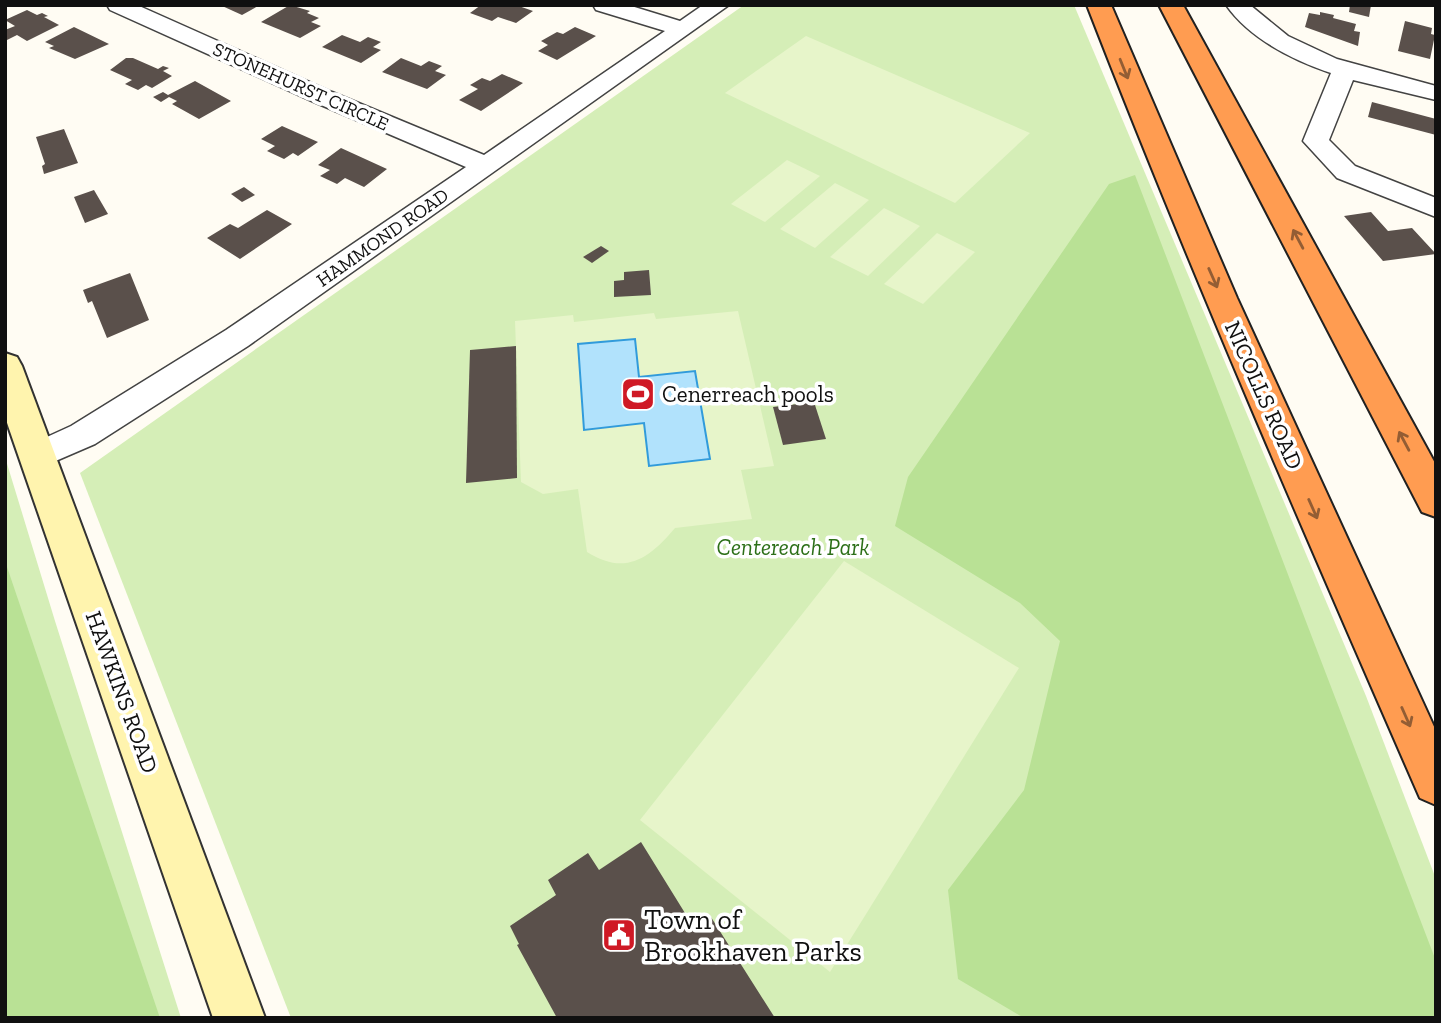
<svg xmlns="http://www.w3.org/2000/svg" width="1441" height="1023" font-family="'Zilla Slab',serif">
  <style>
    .green { fill: #d5eeb7 }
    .forest { fill: #b9e195 }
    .pitch { fill: #e7f5ca }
    .water { fill: #b1e2fc; stroke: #319bdb; stroke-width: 2 }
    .building { fill: #5a504b }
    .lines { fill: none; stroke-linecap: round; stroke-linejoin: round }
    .street-casing { stroke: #434343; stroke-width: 3 }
    .secondary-casing { stroke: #323232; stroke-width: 4 }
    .highway-casing { stroke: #212121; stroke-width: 4 }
    .street { fill: #fff; fill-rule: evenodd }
    .secondary { fill: #fff4ae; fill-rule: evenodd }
    .highway { fill: #ff9c51; fill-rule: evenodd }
    .oneway { stroke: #935d34 }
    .labels { text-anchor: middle; stroke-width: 7; stroke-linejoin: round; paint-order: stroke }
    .far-street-label { font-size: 19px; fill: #101010; stroke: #fff }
    .poi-label { font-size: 23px; fill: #101010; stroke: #fff; text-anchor: start }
    .street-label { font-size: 23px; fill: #101010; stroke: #fff }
    .park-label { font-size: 23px; font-style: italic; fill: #2c6f18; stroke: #fff }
    .near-poi-label { font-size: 28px; fill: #101010; stroke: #fff; text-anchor: start }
  </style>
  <rect width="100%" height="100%" fill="#fffcf3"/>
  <g class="green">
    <path d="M 744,5 L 1074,5 L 1366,696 L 1436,879 L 1436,1018 L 291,1018 L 80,473 Z"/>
    <path d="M 5,457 L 55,621 L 181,1018 L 5,1018 Z"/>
  </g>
  <g class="forest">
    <path d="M 1135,175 L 1436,961 L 1436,1018 L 1024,1018 L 958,979 L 948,890 L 1024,790 L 1060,641 L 1020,603 L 895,526 L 908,477 L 1109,184 Z"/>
    <path d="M 5,561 L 160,1018 L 5,1018 Z"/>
  </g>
  <g class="pitch">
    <path d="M 806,36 L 1030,133 L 955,203 L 725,93 Z"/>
    <path d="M 787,160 L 820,176 L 765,222 L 731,204 Z"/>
    <path d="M 835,183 L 869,200 L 815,248 L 780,229 Z"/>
    <path d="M 884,208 L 920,226 L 868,276 L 830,257 Z"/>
    <path d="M 937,233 L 975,252 L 923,304 L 884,284 Z"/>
    <path d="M 738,311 L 774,466 L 741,470 L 752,519 L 675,528 C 649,559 625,576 587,552 L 578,489 L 543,494 L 521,482 L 515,321 L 573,315 L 574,322 L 654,313 L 656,319 Z"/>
    <path d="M 844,561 L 1019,668 L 830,972 L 640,820 Z"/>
  </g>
  <path class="water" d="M 635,339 L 639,377 L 695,371 L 710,459 L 649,466 L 644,423 L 584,430 L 578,344 Z"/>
  <g class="building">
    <path d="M 220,5 L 260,5 L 242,15 Z"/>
    <path d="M 290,5 L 310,11 L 307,13 L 319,18 L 311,22 L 321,26 L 300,38 L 261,22 Z"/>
    <path d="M 481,5 L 516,5 L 533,11 L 516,23 L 498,17 L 492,21 L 470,13 Z"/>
    <path d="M 1350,5 L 1371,5 L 1369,17 L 1349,12 Z"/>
    <path d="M 27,10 L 37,15 L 42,13 L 48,16 L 44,17 L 59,25 L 27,41 L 17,35 L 5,41 L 5,30 L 15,26 L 5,20 Z"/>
    <path d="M 1320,12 L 1334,15 L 1333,18 L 1356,24 L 1354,31 L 1360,32 L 1358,46 L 1305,27 L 1309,13 L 1320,15 Z"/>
    <path d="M 1405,21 L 1432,28 L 1431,34 L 1435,35 L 1430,59 L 1398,51 Z"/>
    <path d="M 74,27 L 109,44 L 75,59 L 49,48 L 54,46 L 45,42 Z"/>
    <path d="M 575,27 L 596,36 L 557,60 L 538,51 L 548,45 L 541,41 L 557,32 L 563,34 Z"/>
    <path d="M 342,35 L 360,42 L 368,37 L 381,42 L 373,47 L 381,50 L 361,63 L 322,47 Z"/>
    <path d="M 126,58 L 133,58 L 158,69 L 163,66 L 169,68 L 163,71 L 172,76 L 152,88 L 146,85 L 138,90 L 125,84 L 132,80 L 110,70 Z"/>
    <path d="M 401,58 L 421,66 L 429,61 L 442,66 L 435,71 L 446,75 L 427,89 L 382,72 Z"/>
    <path d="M 502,74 L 523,83 L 481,111 L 459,100 L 478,89 L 470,85 L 482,78 L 490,81 Z"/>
    <path d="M 195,81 L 231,101 L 199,119 L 172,104 L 177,101 L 169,97 L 161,102 L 153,97 L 163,92 L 168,95 Z"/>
    <path d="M 1372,102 L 1436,119 L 1436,135 L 1368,117 Z"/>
    <path d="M 282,126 L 318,142 L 298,156 L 293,153 L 284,159 L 267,151 L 275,146 L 261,139 Z"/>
    <path d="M 64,129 L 78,163 L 44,174 L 42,166 L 45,164 L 36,137 Z"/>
    <path d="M 341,148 L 387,169 L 364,187 L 345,178 L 337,184 L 320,176 L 330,170 L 318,165 Z"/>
    <path d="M 244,187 L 255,195 L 242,202 L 231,194 Z"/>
    <path d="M 94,190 L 108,214 L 85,223 L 74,197 Z"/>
    <path d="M 267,210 L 292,224 L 240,259 L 207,238 L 230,224 L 238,228 Z"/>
    <path d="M 1371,212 L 1388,231 L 1412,228 L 1436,254 L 1383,261 L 1344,216 Z"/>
    <path d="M 601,246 L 609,251 L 592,263 L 583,257 Z"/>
    <path d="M 649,270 L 651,295 L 614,297 L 614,281 L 624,280 L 624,272 Z"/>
    <path d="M 130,273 L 149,320 L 107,338 L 92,301 L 88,303 L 83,290 Z"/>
    <path d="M 516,346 L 517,478 L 466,483 L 470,350 Z"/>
    <path d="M 814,402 L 826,439 L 783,445 L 773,407 Z"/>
    <path d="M 641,842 L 693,926 L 709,914 L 775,1018 L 557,1018 L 517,945 L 519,944 L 510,926 L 556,895 L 548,880 L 588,853 L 599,870 Z"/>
  </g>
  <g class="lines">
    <g class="street-casing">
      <g id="street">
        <path d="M 107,5 L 137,5 L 332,92 L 484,155 L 665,31 L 596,10 L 593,5 L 628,5 L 680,21 L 703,5 L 729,5 L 248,346 L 95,444 L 37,469 L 25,465 L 20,456 L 25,447 L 71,426 L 226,330 L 466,167 L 314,102 L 110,10 Z"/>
        <path d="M 1226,5 L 1250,5 L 1288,36 L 1337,59 L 1436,86 L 1436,100 L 1353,80 L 1329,140 L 1355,166 L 1436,198 L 1436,217 L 1337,178 L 1303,141 L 1331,73 C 1293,60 1250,39 1226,5 Z"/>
      </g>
    </g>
    <g class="secondary-casing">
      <path id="secondary" d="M 5,353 L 17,357 L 22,366 L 265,1018 L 213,1018 L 5,417 Z"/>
    </g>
    <g class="highway-casing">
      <g id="highway">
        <path d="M 1087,5 L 1111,5 L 1237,298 L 1436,731 L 1436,805 L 1420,798 C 1305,535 1191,273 1087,5 Z"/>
        <path d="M 1159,5 L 1183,5 L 1436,465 L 1436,517 L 1422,512 Z"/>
      </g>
    </g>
    <use href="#street" class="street"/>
    <use href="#secondary" class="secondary"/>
    <use href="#highway" class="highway"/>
  </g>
  <defs><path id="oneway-shaft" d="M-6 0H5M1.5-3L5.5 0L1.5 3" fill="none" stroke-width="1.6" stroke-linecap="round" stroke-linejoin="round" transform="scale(1.75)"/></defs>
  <g class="oneway">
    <use href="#oneway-shaft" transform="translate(1124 69) rotate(68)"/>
    <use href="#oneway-shaft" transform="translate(1298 239) rotate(-118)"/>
    <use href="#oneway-shaft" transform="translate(1213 278) rotate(66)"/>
    <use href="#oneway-shaft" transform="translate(1404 441) rotate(-118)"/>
    <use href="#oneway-shaft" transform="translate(1313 509) rotate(66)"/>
    <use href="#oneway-shaft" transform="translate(1406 717) rotate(66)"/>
  </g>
  <defs>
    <g id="stadium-square" transform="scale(1.75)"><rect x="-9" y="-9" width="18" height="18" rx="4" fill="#cf1925" stroke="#fff"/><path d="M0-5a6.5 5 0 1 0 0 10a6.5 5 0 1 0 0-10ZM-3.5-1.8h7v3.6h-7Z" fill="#fff"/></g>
    <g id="civic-square" transform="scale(1.75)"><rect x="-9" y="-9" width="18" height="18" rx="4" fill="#cf1925" stroke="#fff"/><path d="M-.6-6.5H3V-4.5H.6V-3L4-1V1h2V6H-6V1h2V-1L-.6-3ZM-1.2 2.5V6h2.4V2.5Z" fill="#fff"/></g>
  </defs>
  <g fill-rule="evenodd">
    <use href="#stadium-square" x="638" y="394"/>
    <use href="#civic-square" x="619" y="935"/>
  </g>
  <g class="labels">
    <g class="far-street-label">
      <text transform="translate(301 86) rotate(24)" y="7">STONEHURST CIRCLE</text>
      <text transform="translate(382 237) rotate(-35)" y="7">HAMMOND ROAD</text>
    </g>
    <g class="poi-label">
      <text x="662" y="402">Cenerreach pools</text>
    </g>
    <g class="street-label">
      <text transform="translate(1264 395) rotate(66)" y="8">NICOLLS ROAD</text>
      <text transform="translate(122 692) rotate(70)" y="8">HAWKINS ROAD</text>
    </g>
    <g class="park-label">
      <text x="793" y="555">Centereach Park</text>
    </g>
    <g class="near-poi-label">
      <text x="644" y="929">Town of<tspan x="644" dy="32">Brookhaven Parks</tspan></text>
    </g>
  </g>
  <rect width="1441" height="1023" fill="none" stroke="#101010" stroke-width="14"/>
</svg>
